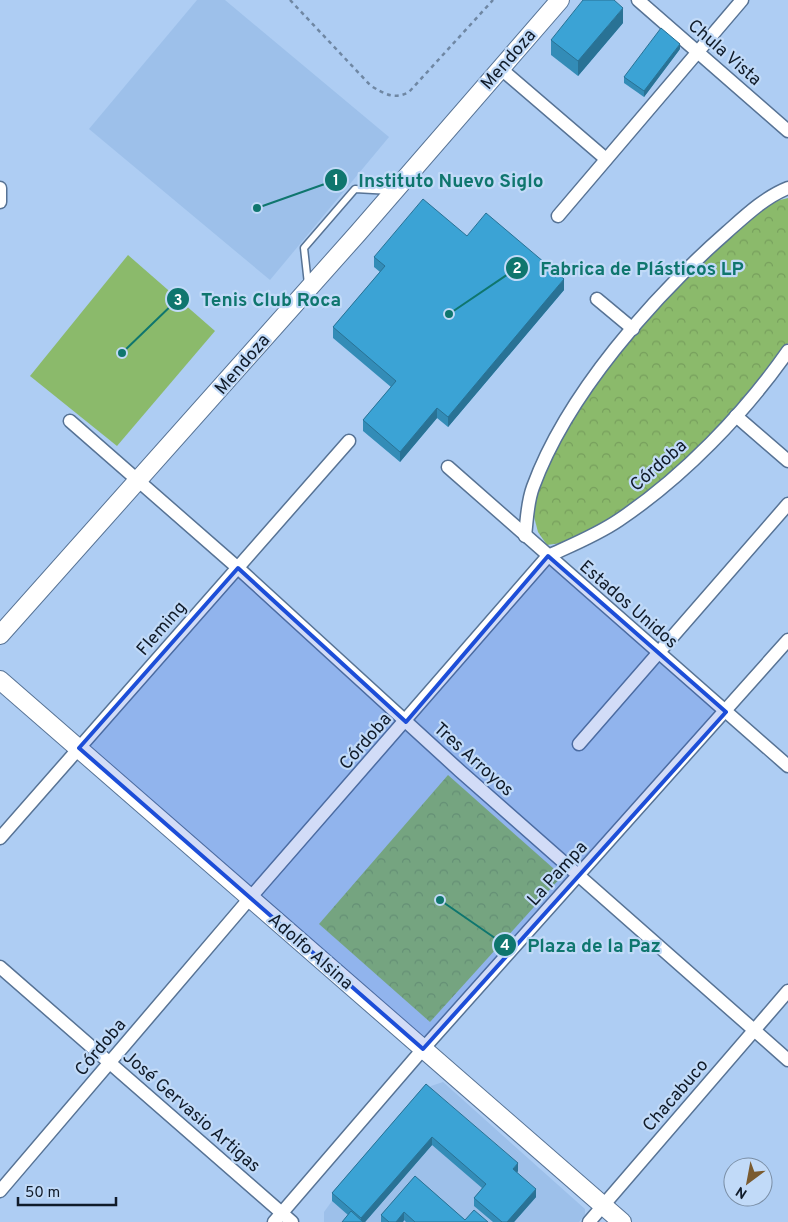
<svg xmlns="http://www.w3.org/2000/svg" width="788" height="1222" font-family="Overpass,sans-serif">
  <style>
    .built { fill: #9dc0ea }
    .park { fill: url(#park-crowns) }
    .pitch { fill: #8bba6b }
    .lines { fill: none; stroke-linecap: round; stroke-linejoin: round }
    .lane-casing { stroke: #577395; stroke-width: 9 }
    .street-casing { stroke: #577395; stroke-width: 15 }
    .secondary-casing { stroke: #577395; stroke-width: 20 }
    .path { stroke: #6f87a3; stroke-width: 2.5; stroke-dasharray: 4 4; stroke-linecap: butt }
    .lane { stroke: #fff; stroke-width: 6 }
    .street { stroke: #fff; stroke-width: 12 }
    .secondary { stroke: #fff; stroke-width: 18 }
    .wall { fill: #338cb7 }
    .shaded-wall { fill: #297295 }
    .building { fill: #3ba3d5; stroke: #297295 }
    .marked { fill: #1d4ed8; fill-opacity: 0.2; stroke: #1d4ed8; stroke-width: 4; stroke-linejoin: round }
    .labels { text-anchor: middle; stroke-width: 4.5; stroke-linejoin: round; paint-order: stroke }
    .street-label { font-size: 18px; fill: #101b29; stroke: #c1daf8 }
    .leader { fill: none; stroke: #0f766e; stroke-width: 2 }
    .callout-dot { fill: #0f766e; stroke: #c1daf8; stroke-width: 2 }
    .mark-label { font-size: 15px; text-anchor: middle; font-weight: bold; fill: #fff }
    .callout-label { font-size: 19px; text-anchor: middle; font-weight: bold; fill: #0f766e; stroke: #c1daf8; stroke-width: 4.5; stroke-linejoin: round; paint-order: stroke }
  </style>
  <defs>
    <pattern id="park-crowns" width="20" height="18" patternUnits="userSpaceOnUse" patternTransform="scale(1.25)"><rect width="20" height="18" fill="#8bba6b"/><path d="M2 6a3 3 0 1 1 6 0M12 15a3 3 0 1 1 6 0" fill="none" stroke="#779f5d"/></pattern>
  </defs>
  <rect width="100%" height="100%" fill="#aecdf3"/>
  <g class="built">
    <path d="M 197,0 L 225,0 L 389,137 L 270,280 L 89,129 Z"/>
    <path d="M 443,1082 L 585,1209 L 585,1215 L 579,1222 L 324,1222 L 324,1212 L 332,1201 L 431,1086 Z"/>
  </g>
  <g class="park">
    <path d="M 788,198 L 788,343 L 736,415 L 669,476 L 618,518 L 575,541 L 547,545 L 538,532 L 533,513 L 535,490 L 585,394 L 660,301 L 752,214 L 776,201 Z"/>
    <path d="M 448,775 L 562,876 L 430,1022 L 319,924 Z"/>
  </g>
  <path class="pitch" d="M 128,255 L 215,331 L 117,446 L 30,376 Z"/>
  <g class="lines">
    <g class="lane-casing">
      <path id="lane" d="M 308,284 L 304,248 L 355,189 L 391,191"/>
    </g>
    <g class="street-casing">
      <g id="street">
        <path d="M 638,0 L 788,131"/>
        <path d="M 500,68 L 606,159"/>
        <path d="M 0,188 L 0,202"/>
        <path d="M 558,216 L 742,0"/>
        <path d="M 597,299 L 633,329"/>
        <path d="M 736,416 L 788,461"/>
        <path d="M 70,421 L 238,568 L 460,771 L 788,1060"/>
        <path d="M 448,467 L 788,766"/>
        <path d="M 525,536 C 527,520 527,503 533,487 C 567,394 653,297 727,232 C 745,216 765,197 788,188"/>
        <path d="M 579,744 L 788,504"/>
        <path d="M 0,838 L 349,441"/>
        <path d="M 0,967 L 292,1222"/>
        <path d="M 0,1191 L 250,898 L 548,556 C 572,545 597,535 619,520 C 683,477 744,414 788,351"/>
        <path d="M 274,1222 L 423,1049 L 788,640"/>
        <path d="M 589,1222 L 788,991"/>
      </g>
    </g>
    <g class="secondary-casing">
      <g id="secondary">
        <path d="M 0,635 L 358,233 L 560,0"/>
        <path d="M 0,680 L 622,1222"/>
      </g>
    </g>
    <path class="path" d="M 290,0 L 371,86 C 385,94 394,100 409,92 L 493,0"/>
    <use href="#lane" class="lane"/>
    <use href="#street" class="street"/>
    <use href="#secondary" class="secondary"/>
  </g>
  <g class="wall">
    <path d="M 623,23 L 578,76 L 551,55 L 551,40 Z"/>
    <path d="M 680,49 L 644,97 L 624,83 L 624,77 Z"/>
    <path d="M 467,236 L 564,290 L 448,427 L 437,418 L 400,462 L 363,431 L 363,420 L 391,387 L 333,338 L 333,327 L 380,272 L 374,267 L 374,257 Z"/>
    <path d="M 426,1084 L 518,1171 L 517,1173 L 536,1197 L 514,1222 L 493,1222 L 474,1206 L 474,1198 L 482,1188 L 432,1145 L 365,1222 L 342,1222 L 348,1215 L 332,1201 L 332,1193 Z"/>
    <path d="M 415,1176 L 465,1220 L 488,1222 L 406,1222 L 404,1220 L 403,1222 L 381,1222 L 381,1215 Z"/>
  </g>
  <g class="shaded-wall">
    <path d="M 623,8 L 623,23 L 578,76 L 578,61 Z"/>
    <path d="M 680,44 L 680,49 L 644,97 L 644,91 Z"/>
    <path d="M 564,279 L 564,290 L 448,427 L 448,417 Z"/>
    <path d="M 437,408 L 437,418 L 400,462 L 400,452 Z"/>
    <path d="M 432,1137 L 432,1145 L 365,1222 L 361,1222 L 361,1218 Z"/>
    <path d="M 518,1163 L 518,1171 L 513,1177 L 513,1169 Z"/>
    <path d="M 536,1189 L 536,1197 L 514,1222 L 507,1222 Z"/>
    <path d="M 404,1212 L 404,1220 L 403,1222 L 396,1222 Z"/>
  </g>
  <g class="building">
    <path d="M 583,0 L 614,0 L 623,8 L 578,61 L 551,40 Z"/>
    <path d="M 661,28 L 680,44 L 644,91 L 624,77 Z"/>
    <path d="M 423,199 L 467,236 L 486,213 L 564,279 L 448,417 L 437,408 L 400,452 L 363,420 L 396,381 L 333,327 L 385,266 L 374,257 Z"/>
    <path d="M 426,1084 L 518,1163 L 513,1169 L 536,1189 L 507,1222 L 502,1222 L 474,1198 L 486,1184 L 432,1137 L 361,1218 L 332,1193 Z"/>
    <path d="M 415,1176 L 465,1220 L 474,1210 L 488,1222 L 415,1222 L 404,1212 L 396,1222 L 389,1222 L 381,1215 Z"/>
    <path d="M 351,1211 L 363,1222 L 342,1222 Z"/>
  </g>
  <path class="marked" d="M 548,556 L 726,712 L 423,1049 L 79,748 L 238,568 L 406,722 Z"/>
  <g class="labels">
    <g class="street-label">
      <text transform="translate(725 52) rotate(41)" y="6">Chula Vista</text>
      <text transform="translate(508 59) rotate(-49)" y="6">Mendoza</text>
      <text transform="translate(242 364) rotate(-49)" y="6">Mendoza</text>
      <text transform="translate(658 465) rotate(-41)" y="6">Córdoba</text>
      <text transform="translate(629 604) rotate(41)" y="6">Estados Unidos</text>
      <text transform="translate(161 628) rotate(-49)" y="6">Fleming</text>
      <text transform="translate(365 741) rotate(-49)" y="6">Córdoba</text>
      <text transform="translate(474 759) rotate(42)" y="6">Tres Arroyos</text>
      <text transform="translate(557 873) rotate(-48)" y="6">La Pampa</text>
      <text transform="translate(311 951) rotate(41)" y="6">Adolfo Alsina</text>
      <text transform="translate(100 1047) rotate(-50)" y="6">Córdoba</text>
      <text transform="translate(675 1095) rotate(-49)" y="6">Chacabuco</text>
      <text transform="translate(192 1111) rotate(41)" y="6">José Gervasio Artigas</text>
    </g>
  </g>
  <path class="leader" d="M257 208L336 180M449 314L517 268M122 353L178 299M440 900L505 945"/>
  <g class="callout-dot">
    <circle cx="257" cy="208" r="5"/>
    <circle cx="449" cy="314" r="5"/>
    <circle cx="122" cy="353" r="5"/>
    <circle cx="440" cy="900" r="5"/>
    <circle cx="336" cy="180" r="12"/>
    <circle cx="517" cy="268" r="12"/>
    <circle cx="178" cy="299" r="12"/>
    <circle cx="505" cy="945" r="12"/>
  </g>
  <g class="mark-label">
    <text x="336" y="185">1</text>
    <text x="517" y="273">2</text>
    <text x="178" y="305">3</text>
    <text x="505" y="950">4</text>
  </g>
  <g class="callout-label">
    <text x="451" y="187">Instituto Nuevo Siglo</text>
    <text x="642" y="275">Fabrica de Plásticos LP</text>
    <text x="271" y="306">Tenis Club Roca</text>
    <text x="594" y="952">Plaza de la Paz</text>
  </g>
  <g transform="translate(748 1182) rotate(212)"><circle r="24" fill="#c1daf8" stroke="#7a8ea5"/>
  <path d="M0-4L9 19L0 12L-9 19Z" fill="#7a5b30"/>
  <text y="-8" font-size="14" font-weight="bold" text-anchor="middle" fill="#101b29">N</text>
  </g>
  <path d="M18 1197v8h98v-8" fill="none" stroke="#101b29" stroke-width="2.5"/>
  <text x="25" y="1197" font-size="15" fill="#101b29" stroke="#c1daf8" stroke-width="4" paint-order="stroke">50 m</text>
</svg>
